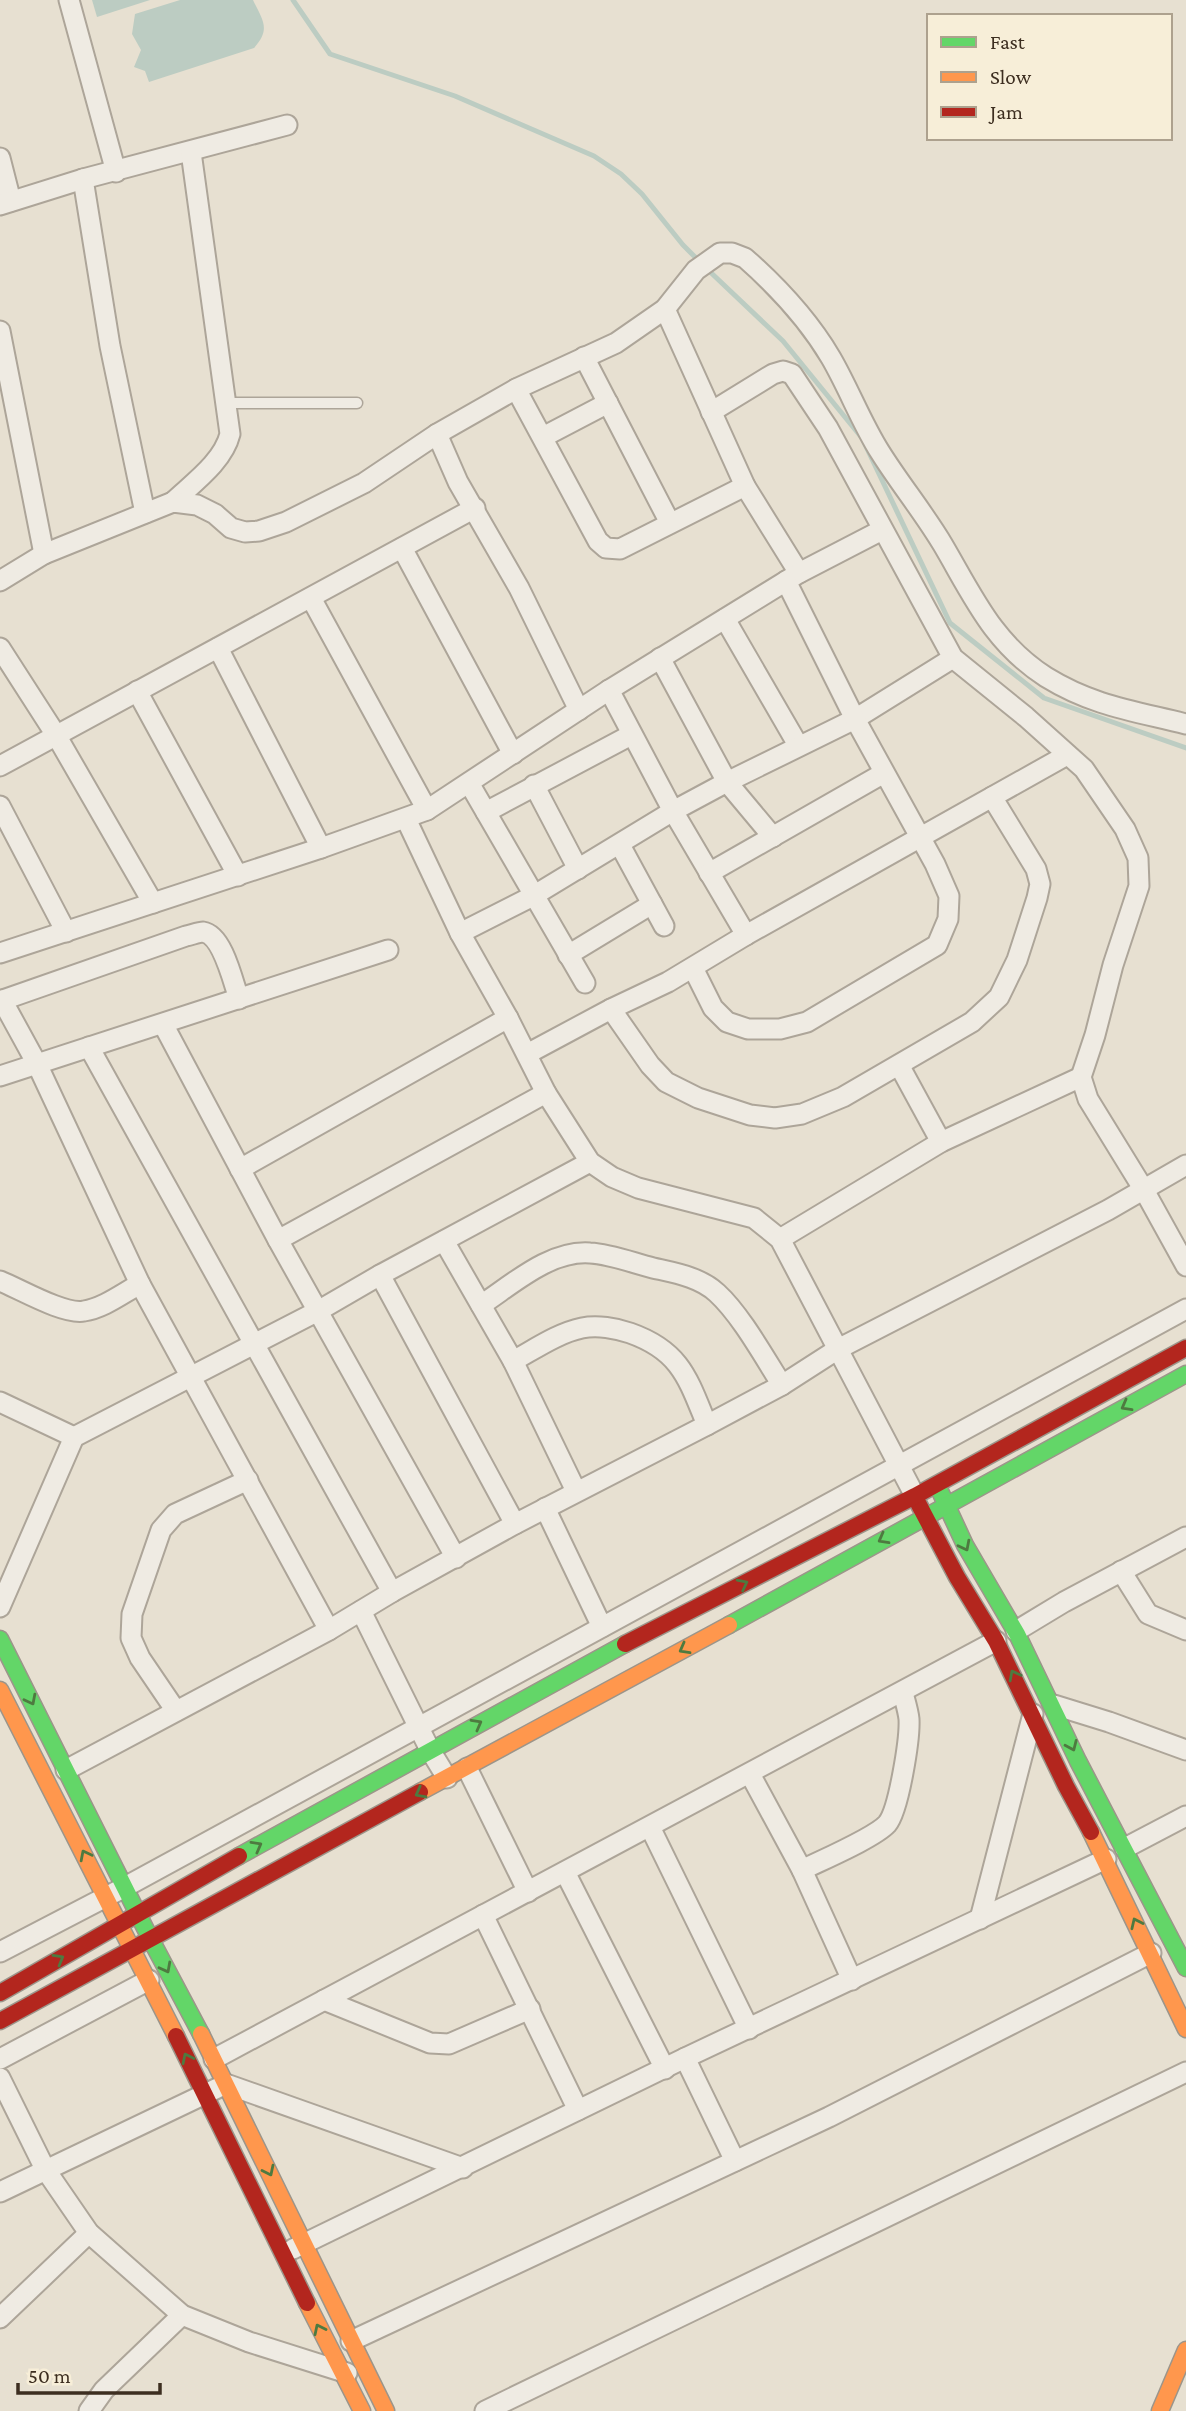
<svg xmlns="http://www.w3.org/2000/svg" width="1186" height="2411" font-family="'Crimson Pro',serif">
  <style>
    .water { fill: #bcccc2 }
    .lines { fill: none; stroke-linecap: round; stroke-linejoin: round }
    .stream { stroke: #bcccc2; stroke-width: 5 }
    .lane-casing { stroke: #ada599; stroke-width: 13 }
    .street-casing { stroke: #ada599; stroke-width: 23 }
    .fast-casing { stroke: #9c958a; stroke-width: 19 }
    .slow-casing { stroke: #9c958a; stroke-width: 19 }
    .jam-casing { stroke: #9c958a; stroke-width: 19 }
    .lane { stroke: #efebe3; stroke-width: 10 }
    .street { stroke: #efebe3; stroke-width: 19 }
    .fast { stroke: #63d668; stroke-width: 16 }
    .slow { stroke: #ff974d; stroke-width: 16 }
    .jam { stroke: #b3261e; stroke-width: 16 }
    .oneway { stroke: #4e7a40 }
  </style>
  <rect width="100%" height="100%" fill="#e7e0d1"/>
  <g class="water">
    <path d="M 92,0 L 150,0 L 97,17 Z"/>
    <path d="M 180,0 L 253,0 C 263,21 271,29 254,48 L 149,82 L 145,71 L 134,67 L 141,50 L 132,34 L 135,14 Z"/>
  </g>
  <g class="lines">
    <g class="stream">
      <path d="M 293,0 L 330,54 L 455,96 L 594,156 L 621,174 L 642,194 L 683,245 L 699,261"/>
      <path d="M 706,268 L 783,341 L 862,438 L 950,623 L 1044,698 L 1186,748"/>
    </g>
    <g class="lane-casing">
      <path id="lane" d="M 227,403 L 357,403"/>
    </g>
    <g class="street-casing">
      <g id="street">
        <path d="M 69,0 L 116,172"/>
        <path d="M 0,158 L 11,201"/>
        <path d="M 83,179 L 110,346 L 145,513"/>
        <path d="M 0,205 L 83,179 L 287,125"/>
        <path d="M 665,309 L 745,486 L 799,573"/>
        <path d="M 0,331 L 44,554"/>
        <path d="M 584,357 L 670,523"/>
        <path d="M 516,389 L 598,541 L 606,548 L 620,549 L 745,486"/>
        <path d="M 711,412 L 773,374 L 783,371 L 792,374 L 828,428 L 953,658 L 1026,717 L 1084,769 L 1125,829 L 1138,858 L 1139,886 L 1113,965 L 1095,1035 L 1081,1077 L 1088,1099 L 1144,1190 L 1186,1266"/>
        <path d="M 437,434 L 458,482 L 519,588 L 579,710"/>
        <path d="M 543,437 L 608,403"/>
        <path d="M 173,502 C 193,483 223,462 230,434 L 191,152"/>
        <path d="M 402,548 L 513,754"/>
        <path d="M 0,581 L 44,554 L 173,502 L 197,505 L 215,514 L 231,528 L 245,532 L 259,531 L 286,522 L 364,483 L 437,434 L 516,389 L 616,343 L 665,309 L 696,270 L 720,253 L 732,253 L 745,258 C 779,288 808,319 831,358 C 849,389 861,422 880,452 C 900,484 924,513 943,545 C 973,596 993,643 1046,677 C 1093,706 1134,711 1186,724"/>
        <path d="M 311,598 L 427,810"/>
        <path d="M 725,619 L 798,745"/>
        <path d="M 0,648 L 56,735 L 153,903"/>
        <path d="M 218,648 L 321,848"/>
        <path d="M 660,658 L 727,782 L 773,837"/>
        <path d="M 609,690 L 673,811 L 746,935"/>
        <path d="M 137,691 L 238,876"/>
        <path d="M 0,766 L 475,508"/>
        <path d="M 469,783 L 585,983"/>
        <path d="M 534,785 L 578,869"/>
        <path d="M 0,806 L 66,932"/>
        <path d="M 486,812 L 631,735"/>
        <path d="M 406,819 L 460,933 L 508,1018 L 546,1093 L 590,1162 L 612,1177 L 638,1188 L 754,1218 L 780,1239 L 915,1496"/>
        <path d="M 620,845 L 664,926"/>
        <path d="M 709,873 L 884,773"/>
        <path d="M 460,933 L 533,896 L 673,811 L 727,782 L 855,719 L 953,658"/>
        <path d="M 0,953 L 321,848 L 427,810 L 609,690 L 799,573 L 882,530"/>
        <path d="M 568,955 L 652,904"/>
        <path d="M 693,968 L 713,1008 L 727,1022 L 748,1029 L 780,1029 L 807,1022 L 937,945 L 948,919 L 949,896 L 935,864 L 855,719 L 786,581"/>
        <path d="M 2,1000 L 37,1064 L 140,1284 L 329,1630"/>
        <path d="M 0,1001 L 186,936 C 191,935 199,932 203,932 C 223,935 233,982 239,999"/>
        <path d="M 611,1009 L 650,1065 L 666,1082 L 698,1098 L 750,1115 L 775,1118 L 802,1114 L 843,1097 L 972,1022 L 999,997 L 1017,960 L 1037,898 L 1040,884 L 1036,869 L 992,797"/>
        <path d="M 163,1024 L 278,1240 L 456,1558"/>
        <path d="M 89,1047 L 392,1592"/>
        <path d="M 527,1054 L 611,1009 L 668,982 L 746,935 L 1067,755"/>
        <path d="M 899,1065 L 941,1142"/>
        <path d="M 0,1076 L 388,950"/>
        <path d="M 240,1169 L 508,1018"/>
        <path d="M 780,1239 L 941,1142 L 1081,1077"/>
        <path d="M 278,1240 L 546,1093"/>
        <path d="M 444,1241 L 513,1361 L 576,1491"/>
        <path d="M 380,1275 L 515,1524"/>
        <path d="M 0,1281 C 20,1289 64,1315 84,1311 C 104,1308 123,1293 140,1284"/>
        <path d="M 481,1305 C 513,1284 550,1250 590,1253 C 611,1254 633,1263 653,1268 C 675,1273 700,1277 717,1293 C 741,1315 764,1357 782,1385"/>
        <path d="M 513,1361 C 535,1349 558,1333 582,1328 C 597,1325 616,1328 630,1333 C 681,1351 688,1379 707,1425"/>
        <path d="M 0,1402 L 74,1437"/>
        <path d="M 545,1508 L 602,1627"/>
        <path d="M 1121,1571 L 1148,1614 L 1186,1630"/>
        <path d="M 0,1607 L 74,1437 L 318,1311 L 380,1275 L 590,1162"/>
        <path d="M 361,1611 L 430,1750 L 447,1778"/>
        <path d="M 1016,1631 L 1064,1602 L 1186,1537"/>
        <path d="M 1054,1705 L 1109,1722 L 1186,1750"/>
        <path d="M 176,1711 L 140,1658 L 131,1638 L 132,1614 L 161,1530 L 175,1514 L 248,1480"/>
        <path d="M 467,1768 L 528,1892"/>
        <path d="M 66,1770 L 329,1630 L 392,1592 L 515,1524 L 707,1425 L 782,1385 L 838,1349 L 1108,1210 L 1186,1165"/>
        <path d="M 750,1774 L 802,1870 L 852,1980"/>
        <path d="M 650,1827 L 749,2029"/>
        <path d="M 1125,1848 L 1186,1816"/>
        <path d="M 802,1870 C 822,1860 874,1838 887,1824 C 899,1810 910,1738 909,1719 C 908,1710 905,1701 903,1693"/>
        <path d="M 565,1872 L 665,2069"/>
        <path d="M 483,1915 L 578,2110"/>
        <path d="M 980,1919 L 1033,1714"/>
        <path d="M 0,1952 L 125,1887 L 1186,1309"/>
        <path d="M 324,2000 L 430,2043 L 449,2044 L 530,2009"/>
        <path d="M 685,2058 L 735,2161"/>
        <path d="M 0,2059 L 149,1980"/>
        <path d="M 214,2059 L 996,1641"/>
        <path d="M 0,2078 L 45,2169 L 89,2233 L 182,2315 L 249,2342 L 347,2373"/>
        <path d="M 0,2192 L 226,2084 L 463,2168"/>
        <path d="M 293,2249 L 685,2058 L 1106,1859"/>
        <path d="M 0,2318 L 89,2233"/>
        <path d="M 351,2341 L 829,2117 L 1151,1953"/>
        <path d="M 89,2411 L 104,2390 L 182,2315"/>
        <path d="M 485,2411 L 1186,2072"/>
      </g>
    </g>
    <g class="fast-casing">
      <g id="fast">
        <path d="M 939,1489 L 965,1545 L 1017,1634 L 1078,1761 L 1186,1968"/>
        <path d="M 729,1625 L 1186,1374"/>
        <path d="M 0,1639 L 150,1938 L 201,2034"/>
        <path d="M 239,1856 L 625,1644"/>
      </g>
    </g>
    <g class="slow-casing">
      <g id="slow">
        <path d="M 0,1690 L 176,2036"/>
        <path d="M 420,1792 L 729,1625"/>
        <path d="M 1091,1832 L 1186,2029"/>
        <path d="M 201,2034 L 386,2411"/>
        <path d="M 307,2303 L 362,2411"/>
        <path d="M 1160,2411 L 1186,2350"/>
      </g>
    </g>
    <g class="jam-casing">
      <g id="jam">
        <path d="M 917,1501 L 957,1577 L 996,1641 L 1066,1786 L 1091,1832"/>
        <path d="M 625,1644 L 915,1496 L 1186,1348"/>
        <path d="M 0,1993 L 239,1856"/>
        <path d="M 0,2021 L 420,1792"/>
        <path d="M 176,2036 L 307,2303"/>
      </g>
    </g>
    <use href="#lane" class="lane"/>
    <use href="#street" class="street"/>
    <use href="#fast" class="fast"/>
    <use href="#slow" class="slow"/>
    <use href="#jam" class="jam"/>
  </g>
  <defs><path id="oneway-chevron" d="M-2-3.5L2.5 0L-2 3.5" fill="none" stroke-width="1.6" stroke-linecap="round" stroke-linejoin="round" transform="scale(1.75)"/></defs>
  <g class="oneway">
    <use href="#oneway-chevron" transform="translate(1126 1406) rotate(151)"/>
    <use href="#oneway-chevron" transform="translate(883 1539) rotate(151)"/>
    <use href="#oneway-chevron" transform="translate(965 1546) rotate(63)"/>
    <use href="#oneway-chevron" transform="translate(743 1584) rotate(-27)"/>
    <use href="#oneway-chevron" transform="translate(684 1649) rotate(151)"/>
    <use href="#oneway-chevron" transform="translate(1014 1675) rotate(-117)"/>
    <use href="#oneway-chevron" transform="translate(31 1700) rotate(63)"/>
    <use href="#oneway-chevron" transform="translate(477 1724) rotate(-29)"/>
    <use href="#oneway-chevron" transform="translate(1072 1746) rotate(66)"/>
    <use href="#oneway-chevron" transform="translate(420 1793) rotate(152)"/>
    <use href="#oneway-chevron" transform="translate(257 1846) rotate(-29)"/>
    <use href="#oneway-chevron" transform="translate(85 1855) rotate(-117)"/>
    <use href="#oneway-chevron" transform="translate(1136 1923) rotate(-115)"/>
    <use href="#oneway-chevron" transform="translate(59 1959) rotate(-30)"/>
    <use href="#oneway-chevron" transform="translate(166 1968) rotate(62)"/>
    <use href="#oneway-chevron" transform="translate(187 2058) rotate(-116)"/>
    <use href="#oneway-chevron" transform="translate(269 2171) rotate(64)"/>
    <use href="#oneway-chevron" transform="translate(319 2329) rotate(-116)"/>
  </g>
  <rect x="927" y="14" width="245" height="126" fill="#f7eed8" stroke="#ada18e" stroke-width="2"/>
  <rect x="941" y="37" width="35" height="10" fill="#63d668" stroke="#ada18e" stroke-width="2"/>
  <text x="990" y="49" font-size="21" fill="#3d2e20">Fast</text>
  <rect x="941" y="72" width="35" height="10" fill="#ff974d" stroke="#ada18e" stroke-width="2"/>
  <text x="990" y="84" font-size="21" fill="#3d2e20">Slow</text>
  <rect x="941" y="107" width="35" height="10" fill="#b3261e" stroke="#ada18e" stroke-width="2"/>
  <text x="990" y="119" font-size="21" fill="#3d2e20">Jam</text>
  <path d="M18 2383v10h142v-10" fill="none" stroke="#3d2e20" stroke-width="3.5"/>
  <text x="28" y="2383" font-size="21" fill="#3d2e20" stroke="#f7eed8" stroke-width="5" paint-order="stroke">50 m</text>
</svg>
